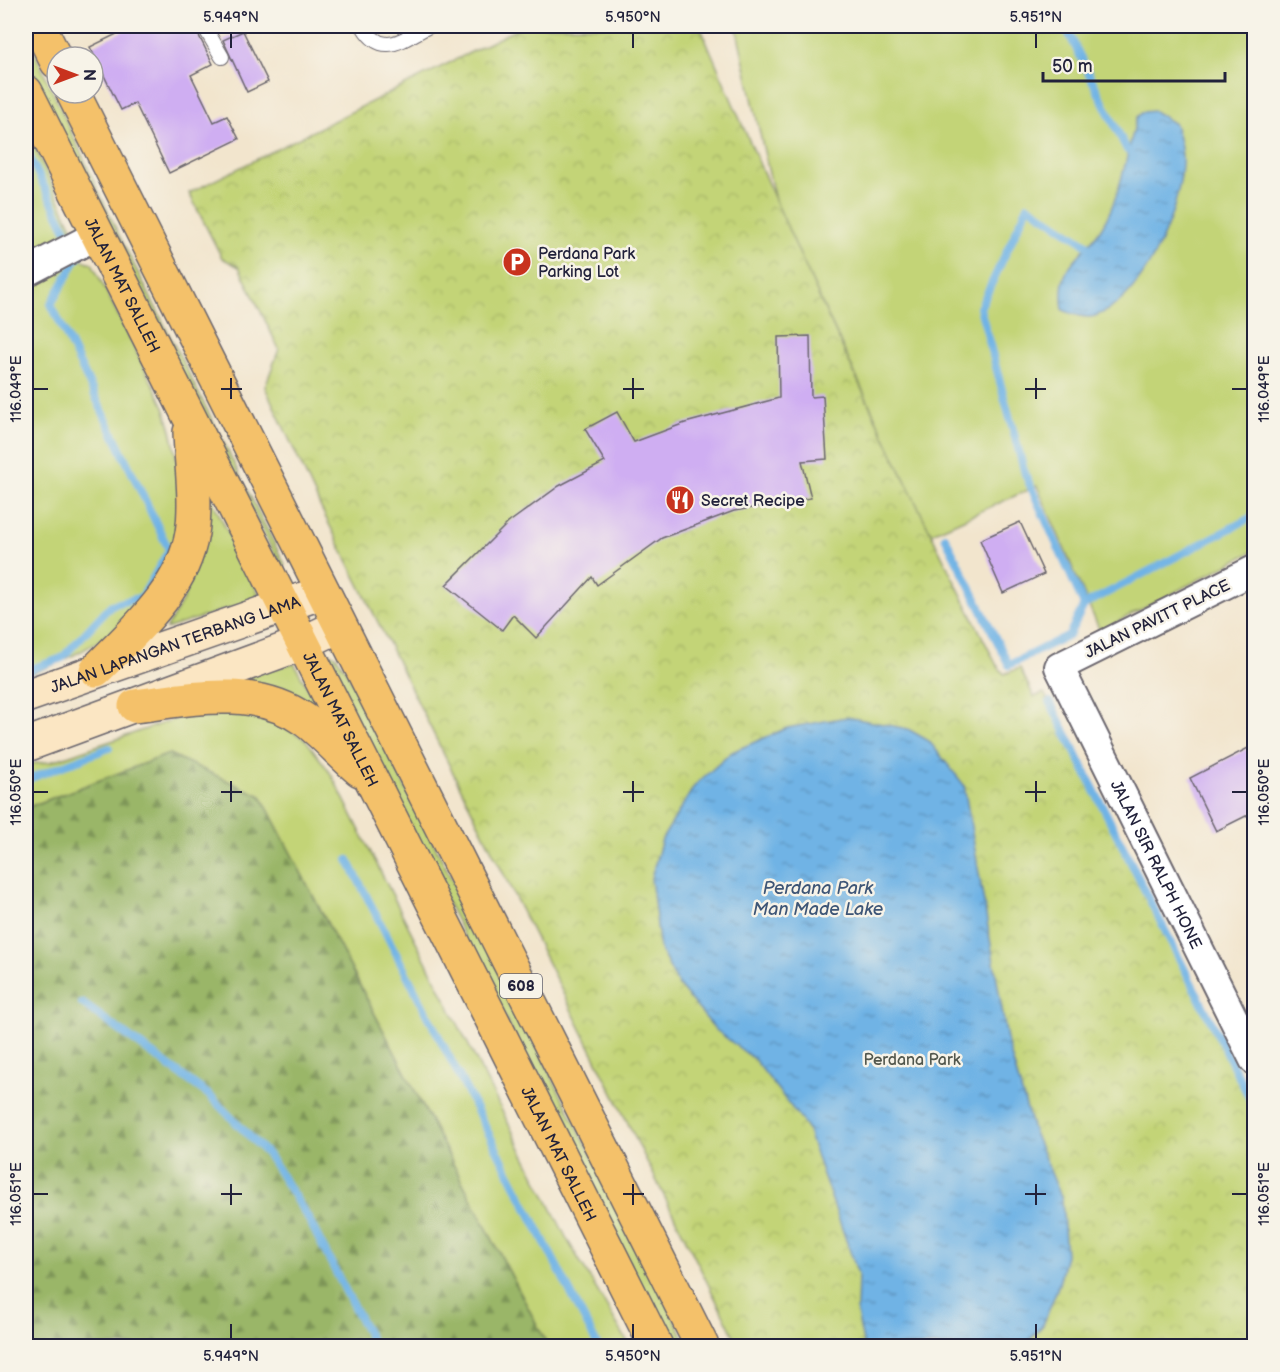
<svg xmlns="http://www.w3.org/2000/svg" width="1280" height="1372" font-family="'Balsamiq Sans',sans-serif">
  <style>
    .green { fill: #c3d477; stroke: #727b59; stroke-width: 1.5 }
    .forest { fill: url(#forest-firs); stroke: #5e6c52; stroke-width: 1.5 }
    .park { fill: url(#park-crowns); stroke: #727b59; stroke-width: 1.5 }
    .water { fill: url(#water-ripples); stroke: #496a90; stroke-width: 1.5 }
    .lines { fill: none; stroke-linecap: round; stroke-linejoin: round }
    .stream { stroke: #70b3e5; stroke-width: 8 }
    .building { fill: #cfaef2 }
    .service-casing { stroke: #6b666e; stroke-width: 16 }
    .minor-casing { stroke: #6b666e; stroke-width: 32 }
    .secondary-casing { stroke: #6b666e; stroke-width: 36 }
    .primary-casing { stroke: #6b666e; stroke-width: 36 }
    .service { stroke: #fff; stroke-width: 14 }
    .minor { stroke: #fff; stroke-width: 28 }
    .secondary { stroke: #fbe6c3; stroke-width: 33 }
    .primary { stroke: #f4c16a; stroke-width: 33 }
    .ticks { fill: none; stroke: #22223b; stroke-width: 2 }
    .labels { text-anchor: middle; stroke-width: 5; stroke-linejoin: round; paint-order: stroke }
    .shield { fill: #f7f3e8; stroke: #62616f; stroke-width: 1.5 }
    .shield-label { font-size: 15px; font-weight: bold; fill: #22223b }
    .poi-label { font-size: 16px; fill: #22223b; stroke: #f7f3e8; text-anchor: start }
    .street-label { font-size: 16px; fill: #22223b; stroke: #f7f3e8 }
    .park-label { font-size: 16px; fill: #52574d; stroke: #f7f3e8 }
    .water-label { font-size: 18px; font-style: italic; fill: #3d5576; stroke: #f7f3e8 }
    .neatline { fill: none; stroke: #22223b; stroke-width: 2 }
    .ticks-label { font-size: 15px; text-anchor: middle; fill: #22223b }
  </style>
  <defs>
    <pattern id="forest-firs" width="22" height="20" patternUnits="userSpaceOnUse" patternTransform="scale(1.5)"><rect width="22" height="20" fill="#9ab668"/><path d="M5 1l3.5 6h-7zM16 11l3.5 6h-7z" fill="#7d9457"/></pattern>
    <pattern id="park-crowns" width="20" height="18" patternUnits="userSpaceOnUse" patternTransform="scale(1.5)"><rect width="20" height="18" fill="#c3d477"/><path d="M2 6a3 3 0 1 1 6 0M12 15a3 3 0 1 1 6 0" fill="none" stroke="#a7b668"/></pattern>
    <pattern id="water-ripples" width="26" height="14" patternUnits="userSpaceOnUse" patternTransform="scale(1.5)"><rect width="26" height="14" fill="#70b3e5"/><path d="M2 4q2-2 4 0t4 0M15 11q2-2 4 0t4 0" fill="none" stroke="#5c91bb"/></pattern>
  </defs>
  <rect width="100%" height="100%" fill="#f7f3e8"/>
  <filter id="ink" filterUnits="userSpaceOnUse"><feTurbulence type="fractalNoise" baseFrequency=".0167" numOctaves="2"/><feDisplacementMap in="SourceGraphic" scale="12" xChannelSelector="R" yChannelSelector="G"/><feConvolveMatrix kernelMatrix="1 2 1 2 8 2 1 2 1" color-interpolation-filters="sRGB"/></filter>
  <filter id="wash" filterUnits="userSpaceOnUse"><feTurbulence type="fractalNoise" baseFrequency=".008" numOctaves="4" result="noise"/><feDisplacementMap in="SourceGraphic" scale="24" xChannelSelector="R" yChannelSelector="G"/><feGaussianBlur stdDeviation="1.35" result="paint"/><feColorMatrix in="noise" values="0 0 0 0 0 0 0 0 0 0 0 0 0 0 0 0 0 1.4 0 .05"/><feComposite in="paint" operator="in"/></filter>
  <g filter="url(#wash)">
    <rect width="100%" height="100%" fill="#f2e5cd"/>
    <g class="green">
      <path d="M 736,26 L 1254,26 L 1254,551 L 1100,631 L 1037,486 L 930,534 L 776,205 Z"/>
      <path d="M 26,34 L 117,231 L 285,565 L 282,569 L 26,64 Z"/>
      <path d="M 26,128 L 74,232 L 26,261 Z"/>
      <path d="M 74,257 L 92,263 C 109,297 126,331 143,365 C 150,380 160,395 165,410 C 188,479 187,562 132,615 C 103,644 63,661 26,676 L 26,282 Z"/>
      <path d="M 202,480 L 261,598 L 166,629 L 183,600 L 200,554 Z"/>
      <path d="M 326,652 L 336,656 L 347,672 L 688,1346 L 671,1346 L 323,656 Z"/>
      <path d="M 294,663 L 324,718 L 220,683 Z"/>
      <path d="M 219,710 L 267,715 L 306,740 L 331,774 L 568,1241 L 630,1346 L 548,1346 L 261,796 L 169,754 L 26,808 L 26,764 L 50,762 L 178,718 Z"/>
    </g>
    <path class="forest" d="M 169,754 L 261,796 L 548,1346 L 26,1346 L 26,808 Z"/>
    <path class="park" d="M 523,26 L 700,26 C 791,242 890,455 996,664 L 1004,674 L 1020,668 L 1034,697 L 1044,693 L 1254,1111 L 1254,1346 L 739,1346 L 321,508 L 265,387 L 279,349 L 239,267 L 222,258 L 189,193 Z"/>
    <g class="water">
      <path d="M 1154,111 L 1175,124 C 1179,138 1183,151 1182,165 C 1179,213 1144,299 1095,316 C 1085,319 1073,314 1063,310 C 1056,262 1081,261 1102,227 C 1121,196 1127,152 1137,117 L 1143,112 Z"/>
      <path d="M 847,717 L 908,729 L 929,741 L 964,785 L 1008,1045 L 1033,1130 L 1062,1199 L 1066,1255 L 1059,1284 L 1043,1325 L 1024,1346 L 864,1346 L 857,1313 L 858,1274 L 806,1126 L 755,1060 L 716,1030 L 679,986 L 660,949 L 651,878 L 662,839 L 695,785 L 732,752 L 787,728 Z"/>
    </g>
    <g class="lines">
      <g class="stream">
        <path d="M 1065,26 L 1127,150"/>
        <path d="M 26,150 L 66,230"/>
        <path d="M 945,537 L 1009,665 L 1069,635 L 1084,605 L 1254,516"/>
        <path d="M 1084,605 L 1025,474 L 980,308 L 1028,206 L 1087,245"/>
        <path d="M 26,671 L 62,658 L 111,605 L 142,597 L 169,550 L 51,304 L 79,255"/>
        <path d="M 1050,702 L 1254,1107"/>
        <path d="M 26,780 L 109,748"/>
        <path d="M 348,860 L 598,1346"/>
        <path d="M 82,1003 L 209,1095 L 269,1156 L 308,1218 L 374,1346"/>
      </g>
    </g>
    <g id="blocks">
      <g class="building">
        <path d="M 133,26 L 194,26 L 213,64 L 191,75 L 214,122 L 227,116 L 239,139 L 169,173 L 135,103 L 121,110 L 90,47 Z"/>
        <path d="M 243,31 L 268,82 L 247,92 L 223,40 Z"/>
        <path d="M 810,336 L 811,397 L 823,396 L 827,459 L 802,461 L 811,498 L 734,511 L 662,538 L 597,585 L 592,577 L 536,638 L 513,615 L 502,630 L 446,585 L 508,523 L 559,486 L 605,462 L 585,429 L 617,412 L 634,442 L 685,423 L 779,398 L 778,337 Z"/>
        <path d="M 1020,522 L 1044,574 L 1003,593 L 980,540 Z"/>
        <path d="M 1254,745 L 1254,812 L 1216,831 L 1190,778 Z"/>
      </g>
    </g>
  </g>
  <g filter="url(#ink)">
    <use href="#blocks" fill-opacity="0" stroke="#6b666e" stroke-width="1.5"/>
    <g class="lines">
      <g class="service-casing">
        <g id="service">
          <path d="M 204,26 L 222,57"/>
          <path d="M 363,26 C 382,59 403,39 429,26"/>
        </g>
      </g>
      <g class="minor-casing">
        <g id="minor">
          <path d="M 26,272 L 97,235"/>
          <path id="s1" d="M 1254,570 L 1059,667 L 1254,1060"/>
        </g>
      </g>
      <g class="secondary-casing">
        <g id="secondary">
          <path id="s2" d="M 26,696 L 323,592"/>
          <path d="M 26,745 L 303,643 L 339,626"/>
        </g>
      </g>
      <g class="primary-casing">
        <g id="primary">
          <path d="M 39,26 L 57,62"/>
          <path id="s3" d="M 26,92 L 656,1346"/>
          <path d="M 73,93 L 702,1346"/>
          <path d="M 96,670 C 134,631 183,590 192,533 C 197,501 191,464 190,432"/>
          <path d="M 135,706 C 191,699 255,684 305,720 C 323,733 342,755 360,770"/>
        </g>
      </g>
      <use href="#service" class="service"/>
      <use href="#minor" class="minor"/>
      <use href="#secondary" class="secondary"/>
      <use href="#primary" class="primary"/>
    </g>
  </g>
  <path class="ticks" d="M 231,33 L 231,48M 633,33 L 633,48M 1036,33 L 1036,48M 231,378 L 231,399M 633,378 L 633,399M 1036,378 L 1036,399M 33,389 L 48,389M 221,389 L 242,389M 623,389 L 644,389M 1025,389 L 1046,389M 1232,389 L 1247,389M 231,781 L 231,802M 633,781 L 633,802M 1036,781 L 1036,802M 33,792 L 48,792M 221,792 L 242,792M 623,792 L 644,792M 1025,792 L 1046,792M 1232,792 L 1247,792M 231,1184 L 231,1205M 633,1184 L 633,1205M 1036,1184 L 1036,1205M 33,1194 L 48,1194M 221,1194 L 242,1194M 623,1194 L 644,1194M 1025,1194 L 1046,1194M 1232,1194 L 1247,1194M 231,1324 L 231,1339M 633,1324 L 633,1339M 1036,1324 L 1036,1339"/>
  <defs>
    <g id="parking-disc" transform="scale(1.5)"><circle r="9.5" fill="#c8321e" stroke="#f7f3e8"/><path d="M-3.5-5.5H1a3.5 3.5 0 0 1 0 7H-1V5.5H-3.5ZM-1-3.4V-.6H.8a1.4 1.4 0 0 0 0-2.8Z" fill="#fff"/></g>
    <g id="restaurant-disc" transform="scale(1.5)"><circle r="9.5" fill="#c8321e" stroke="#f7f3e8"/><path d="M-5-6h1v4h1v-4h1v4h1v-4h1v5L-1.5 .5V6h-2V.5L-5-1ZM5-6V6H3V1.5H1.5Q1.5-4 5-6Z" fill="#fff"/></g>
  </defs>
  <g fill-rule="evenodd">
    <use href="#parking-disc" x="517" y="262"/>
    <use href="#restaurant-disc" x="680" y="500"/>
  </g>
  <g class="labels">
    <rect class="shield" x="500" y="974" width="42" height="24" rx="4.5"/>
    <g class="shield-label">
      <text x="521" y="991">608</text>
    </g>
    <g class="poi-label">
      <text x="538" y="259">Perdana Park<tspan x="538" dy="18">Parking Lot</tspan></text>
      <text x="701" y="506">Secret Recipe</text>
    </g>
    <g class="street-label">
      <text dy="6" stroke="none"><textPath href="#s3" startOffset="216">JALAN MAT SALLEH</textPath></text>
      <text transform="translate(1157 618) rotate(-26)" y="6">JALAN PAVITT PLACE</text>
      <text dy="6" stroke="none"><textPath href="#s2" startOffset="158">JALAN LAPANGAN TERBANG LAMA</textPath></text>
      <text dy="6" stroke="none"><textPath href="#s3" startOffset="702">JALAN MAT SALLEH</textPath></text>
      <text dy="6" stroke="none"><textPath href="#s1" startOffset="438">JALAN SIR RALPH HONE</textPath></text>
      <text dy="6" stroke="none"><textPath href="#s3" startOffset="1188">JALAN MAT SALLEH</textPath></text>
    </g>
    <g class="park-label">
      <text x="912" y="1065">Perdana Park</text>
    </g>
    <g class="water-label">
      <text x="818" y="894">Perdana Park<tspan x="818" dy="21">Man Made Lake</tspan></text>
    </g>
  </g>
  <rect width="1280" height="1372" fill="none" stroke="#f7f3e8" stroke-width="66"/>
  <g transform="translate(75 75) rotate(90)"><circle r="28" fill="#f7f3e8" stroke="#a29fa3" stroke-width="1.5"/>
  <path d="M0-4.5L10 22L0 15L-10 22Z" fill="#c8321e"/>
  <text y="-9" font-size="16" font-weight="bold" text-anchor="middle" fill="#22223b">N</text>
  </g>
  <path d="M1043 72v9h182v-9" fill="none" stroke="#22223b" stroke-width="3"/>
  <text x="1052" y="72" font-size="18" fill="#22223b" stroke="#f7f3e8" stroke-width="4.5" paint-order="stroke">50 m</text>
  <rect x="33" y="33" width="1214" height="1306" class="neatline"/>
  <g class="ticks-label">
    <text x="231" y="22">5.949°N</text>
    <text x="633" y="22">5.950°N</text>
    <text x="1036" y="22">5.951°N</text>
    <text transform="translate(1264 389) rotate(-90)" y="5">116.049°E</text>
    <text transform="translate(16 389) rotate(-90)" y="5">116.049°E</text>
    <text transform="translate(1264 792) rotate(-90)" y="5">116.050°E</text>
    <text transform="translate(16 792) rotate(-90)" y="5">116.050°E</text>
    <text transform="translate(1264 1194) rotate(-90)" y="5">116.051°E</text>
    <text transform="translate(16 1194) rotate(-90)" y="5">116.051°E</text>
    <text x="231" y="1361">5.949°N</text>
    <text x="633" y="1361">5.950°N</text>
    <text x="1036" y="1361">5.951°N</text>
  </g>
</svg>
